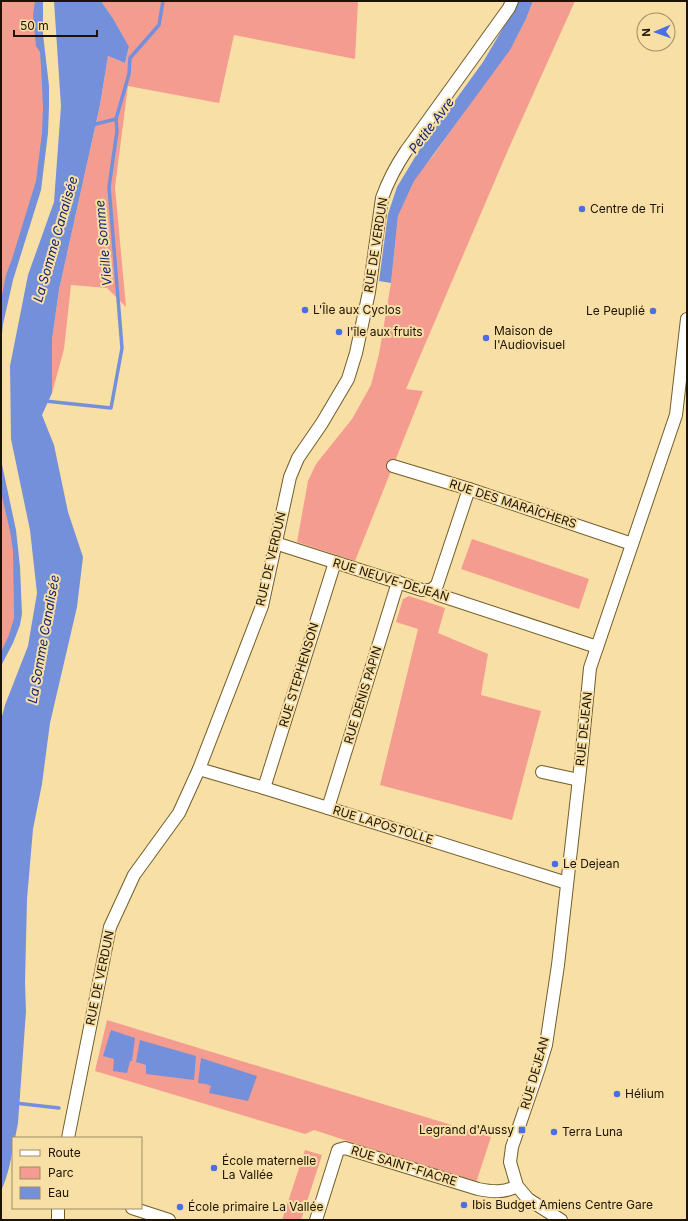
<svg xmlns="http://www.w3.org/2000/svg" width="688" height="1221" font-family="Inter,sans-serif">
  <style>
    .green { fill: #f59c90 }
    .water { fill: #7490da }
    .lines { fill: none; stroke-linecap: round; stroke-linejoin: round }
    .stream { stroke: #7490da; stroke-width: 3.5 }
    .minor-casing { stroke: #725d27; stroke-width: 14 }
    .minor { stroke: #fff; stroke-width: 12 }
    .poi-dot { fill: #4b6fe3; stroke: #f7dfa6; stroke-width: 1.5 }
    .labels { text-anchor: middle; stroke-width: 4; stroke-linejoin: round; paint-order: stroke }
    .poi-label { font-size: 12px; fill: #1c1300; stroke: #f7dfa6; text-anchor: start }
    .street-label { font-size: 12px; fill: #1c1300; stroke: #f7dfa6 }
    .water-label { font-size: 13px; font-style: italic; fill: #127; stroke: #f7dfa6 }
  </style>
  <rect width="100%" height="100%" fill="#f7dfa6"/>
  <g class="green">
    <path d="M 1,1 L 39,1 L 48,87 L 38,193 L 11,278 L 1,326 Z"/>
    <path d="M 101,1 L 358,1 L 355,59 L 234,35 L 219,103 L 128,86 L 115,187 L 126,307 L 107,288 L 71,285 L 64,349 L 52,393 L 52,340 L 59,290 L 100,105 L 108,56 L 125,63 L 129,48 L 114,20 Z"/>
    <path d="M 533,1 L 575,1 L 508,150 L 406,389 L 423,391 L 355,561 L 297,542 L 308,481 L 316,464 L 352,419 L 371,385 L 379,354 L 391,283 L 398,216 L 416,176 L 433,156 L 514,42 L 526,19 Z"/>
    <path d="M 1,469 L 15,537 L 20,620 L 1,660 Z"/>
    <path d="M 472,539 L 589,579 L 579,609 L 461,569 Z"/>
    <path d="M 409,596 L 445,608 L 438,633 L 488,654 L 481,695 L 541,711 L 512,820 L 380,785 L 418,629 L 396,622 L 403,599 Z"/>
    <path d="M 107,1020 L 491,1137 L 476,1183 L 314,1130 L 305,1134 L 95,1071 Z"/>
    <path d="M 305,1150 L 322,1155 L 301,1220 L 282,1220 Z"/>
  </g>
  <g class="water">
    <path d="M 35,1 L 43,1 L 43,34 L 49,86 L 49,107 L 48,133 L 41,190 L 13,280 L 3,324 L 1,344 L 1,300 L 6,275 L 12,259 L 36,181 L 42,133 L 43,106 L 41,66 L 40,52 L 36,46 L 33,15 Z"/>
    <path d="M 54,1 L 101,1 L 114,20 L 129,47 L 125,63 L 108,56 L 100,105 L 59,290 L 52,340 L 52,393 L 42,415 L 54,445 L 68,512 L 83,557 L 77,607 L 50,723 L 42,784 L 33,829 L 27,899 L 25,983 L 26,1011 L 18,1123 L 15,1138 L 13,1138 C 13,1155 8,1176 1,1191 L 1,720 L 5,705 L 28,646 L 37,593 L 30,530 L 11,439 L 10,366 L 28,275 L 54,202 L 61,106 Z"/>
    <path d="M 519,1 L 533,1 L 526,19 L 510,50 L 414,181 L 398,216 L 391,283 L 379,281 L 388,214 L 397,187 L 420,149 L 483,62 Z"/>
    <path d="M 1,460 L 16,530 L 20,567 L 22,614 L 20,625 L 13,643 L 1,666 L 1,652 L 9,635 L 14,618 L 14,611 L 13,550 L 10,531 L 1,492 Z"/>
    <path d="M 111,1030 L 135,1038 L 132,1061 L 130,1061 L 127,1073 L 113,1071 L 114,1059 L 103,1056 Z"/>
    <path d="M 140,1040 L 196,1056 L 194,1080 L 146,1074 L 146,1065 L 136,1062 Z"/>
    <path d="M 201,1058 L 257,1076 L 248,1101 L 209,1093 L 211,1086 L 206,1084 L 198,1083 Z"/>
  </g>
  <g class="lines">
    <g class="stream">
      <path d="M 92,125 L 116,119"/>
      <path d="M 45,401 L 111,408 L 122,348 L 109,187 L 117,131 L 116,119 L 129,74 L 130,58 L 159,25 L 163,1"/>
      <path d="M 15,1103 L 59,1108"/>
    </g>
    <g class="minor-casing">
      <g id="minor">
        <path d="M 393,466 L 469,489 L 632,544"/>
        <path d="M 275,543 L 422,590 L 431,590 L 439,595 L 597,647"/>
        <path d="M 431,590 L 437,585 L 469,489"/>
        <path d="M 199,769 L 264,788 L 567,883"/>
        <path d="M 542,772 L 579,780"/>
        <path d="M 264,788 L 335,562"/>
        <path d="M 328,808 L 398,582"/>
        <path d="M 68,1138 L 110,927 L 134,875 L 179,813 L 199,769 L 262,606 L 290,477 L 298,458 L 322,423 L 348,379 L 356,353 L 369,292 L 382,198 C 388,181 396,166 406,151 L 509,8 L 512,1"/>
        <path d="M 58,1208 L 58,1220"/>
        <path d="M 132,1208 L 169,1220"/>
        <path d="M 316,1220 L 338,1150 L 345,1148 L 478,1189 C 493,1192 504,1193 517,1186"/>
        <path d="M 561,1220 L 528,1199 L 517,1186 L 510,1162 L 512,1147 L 539,1068 L 546,1045 L 558,965 L 581,761 L 590,668 L 676,415 L 687,319"/>
      </g>
    </g>
    <use href="#minor" class="minor"/>
  </g>
  <g class="poi-dot">
    <circle cx="582" cy="209" r="4"/>
    <circle cx="305" cy="310" r="4"/>
    <circle cx="653" cy="311" r="4"/>
    <circle cx="339" cy="332" r="4"/>
    <circle cx="486" cy="338" r="4"/>
    <circle cx="555" cy="864" r="4"/>
    <circle cx="617" cy="1094" r="4"/>
    <rect x="518" y="1126" width="8" height="8" rx="2"/>
    <circle cx="554" cy="1132" r="4"/>
    <circle cx="214" cy="1168" r="4"/>
    <circle cx="464" cy="1205" r="4"/>
    <circle cx="180" cy="1207" r="4"/>
  </g>
  <g class="labels">
    <g class="poi-label">
      <text x="590" y="213">Centre de Tri</text>
      <text x="313" y="314">L'Île aux Cyclos</text>
      <text x="645" y="315" text-anchor="end">Le Peuplié</text>
      <text x="494" y="335">Maison de<tspan x="494" dy="14">l'Audiovisuel</tspan></text>
      <text x="347" y="336">l'île aux fruits</text>
      <text x="563" y="868">Le Dejean</text>
      <text x="625" y="1098">Hélium</text>
      <text x="514" y="1134" text-anchor="end">Legrand d'Aussy</text>
      <text x="562" y="1136">Terra Luna</text>
      <text x="222" y="1165">École maternelle<tspan x="222" dy="14">La Vallée</tspan></text>
      <text x="472" y="1209">Ibis Budget Amiens Centre Gare</text>
      <text x="188" y="1211">École primaire La Vallée</text>
    </g>
    <g class="street-label">
      <text transform="translate(376 245) rotate(-81)" y="4">RUE DE VERDUN</text>
      <text transform="translate(513 504) rotate(18)" y="4">RUE DES MARAÎCHERS</text>
      <text transform="translate(271 559) rotate(-77)" y="4">RUE DE VERDUN</text>
      <text transform="translate(391 580) rotate(17)" y="4">RUE NEUVE-DEJEAN</text>
      <text transform="translate(299 675) rotate(-73)" y="4">RUE STEPHENSON</text>
      <text transform="translate(363 695) rotate(-73)" y="4">RUE DENIS PAPIN</text>
      <text transform="translate(584 729) rotate(-84)" y="4">RUE DEJEAN</text>
      <text transform="translate(383 825) rotate(17)" y="4">RUE LAPOSTOLLE</text>
      <text transform="translate(100 978) rotate(-78)" y="4">RUE DE VERDUN</text>
      <text transform="translate(535 1073) rotate(-74)" y="4">RUE DEJEAN</text>
      <text transform="translate(404 1166) rotate(17)" y="4">RUE SAINT-FIACRE</text>
    </g>
    <g class="water-label">
      <text transform="translate(431 125) rotate(-53)" y="5">Petite Avre</text>
      <text transform="translate(55 239) rotate(-74)" y="5">La Somme Canalisée</text>
      <text transform="translate(103 243) rotate(-95)" y="5">Vieille Somme</text>
      <text transform="translate(43 639) rotate(-80)" y="5">La Somme Canalisée</text>
    </g>
  </g>
  <rect width="688" height="1221" fill="none" stroke="#1c1300" stroke-width="4"/>
  <rect x="12" y="1137" width="130" height="72" fill="#f7dfa6" stroke="#9f8d64"/>
  <rect x="20" y="1150" width="20" height="6" fill="#ffffff" stroke="#9f8d64"/>
  <text x="48" y="1157" font-size="12" fill="#1c1300">Route</text>
  <rect x="20" y="1167" width="20" height="12" fill="#f59c90" stroke="#9f8d64"/>
  <text x="48" y="1177" font-size="12" fill="#1c1300">Parc</text>
  <rect x="20" y="1187" width="20" height="12" fill="#7490da" stroke="#9f8d64"/>
  <text x="48" y="1197" font-size="12" fill="#1c1300">Eau</text>
  <g transform="translate(656 32) rotate(268)"><circle r="19" fill="#f7dfa6" stroke="#9f8d64"/>
  <path d="M0-3L7 15L0 10L-7 15Z" fill="#4b6fe3"/>
  <text y="-6" font-size="11" font-weight="bold" text-anchor="middle" fill="#1c1300">N</text>
  </g>
  <path d="M14 30v6h83v-6" fill="none" stroke="#1c1300" stroke-width="2"/>
  <text x="20" y="30" font-size="12" fill="#1c1300" stroke="#f7dfa6" stroke-width="3" paint-order="stroke">50 m</text>
</svg>
